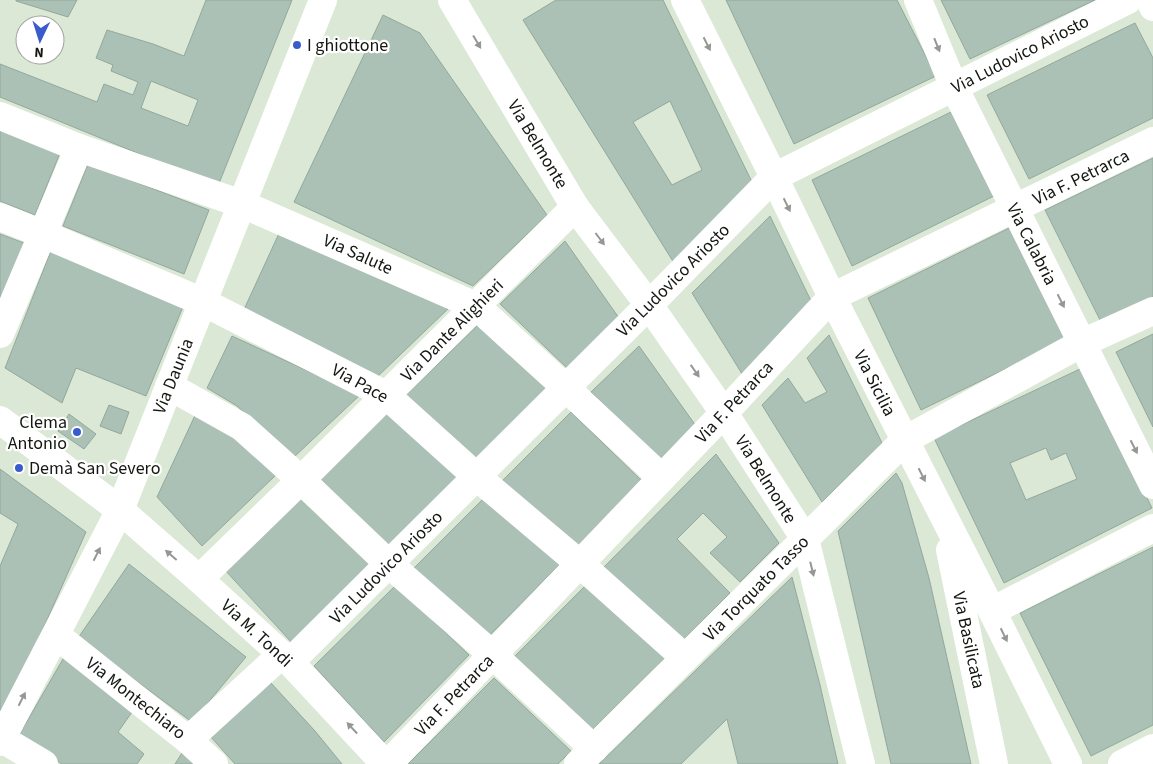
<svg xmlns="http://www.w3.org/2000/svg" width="1153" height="764" font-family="'Source Sans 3',sans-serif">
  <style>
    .building { fill: #acc1b6; stroke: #92a89c; fill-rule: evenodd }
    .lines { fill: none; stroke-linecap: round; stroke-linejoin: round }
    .street { stroke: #fff; stroke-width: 28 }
    .secondary { stroke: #fff; stroke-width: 28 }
    .oneway { fill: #959794 }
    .poi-dot { fill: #395bcc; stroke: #fff; stroke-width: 2 }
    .labels { text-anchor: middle; stroke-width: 4.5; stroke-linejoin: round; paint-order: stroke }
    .poi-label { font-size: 18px; fill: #131711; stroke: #fff; text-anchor: start }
    .street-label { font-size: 18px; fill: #131711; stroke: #fff }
  </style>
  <rect width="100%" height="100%" fill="#dbe8d5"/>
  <g class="building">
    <path d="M 16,0 L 77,0 L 68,17 L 16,1 Z"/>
    <path d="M 206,0 L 292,0 L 218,186 L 0,97 L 0,64 L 97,102 L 104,84 L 133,95 L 138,82 L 111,71 L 113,65 L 96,58 L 107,30 L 153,44 L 184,56 ZM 151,81 L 198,100 L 188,126 L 141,108 Z"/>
    <path d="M 556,0 L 663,0 L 753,184 L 674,263 L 523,20 ZM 670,101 L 702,170 L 672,185 L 633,122 Z"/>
    <path d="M 726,0 L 897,0 L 936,76 L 794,144 Z"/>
    <path d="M 941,0 L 1095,0 L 970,59 Z"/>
    <path d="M 383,15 L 420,33 L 547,215 L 473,286 L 294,202 Z"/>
    <path d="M 1135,23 L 1153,58 L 1153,118 L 1029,179 L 987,95 Z"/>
    <path d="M 953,111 L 996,195 L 852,266 L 812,180 Z"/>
    <path d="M 0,130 L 60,153 L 35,215 L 0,201 Z"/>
    <path d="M 1153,158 L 1153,297 L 1101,322 L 1045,210 Z"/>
    <path d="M 88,164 L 209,210 L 184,274 L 63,226 Z"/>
    <path d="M 770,216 L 813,305 L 744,377 L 692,293 Z"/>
    <path d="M 1011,227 L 1067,339 L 921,410 L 868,298 Z"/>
    <path d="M 281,229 L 450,307 L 376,378 L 241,316 Z"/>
    <path d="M 0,234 L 24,243 L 0,304 Z"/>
    <path d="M 565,241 L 619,318 L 568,369 L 500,304 Z"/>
    <path d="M 52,248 L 185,302 L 146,396 L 76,368 L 62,403 L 5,368 Z"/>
    <path d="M 479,324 L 547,389 L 476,460 L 404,397 Z"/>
    <path d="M 1153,334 L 1153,427 L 1116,352 Z"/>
    <path d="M 829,335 L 882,443 L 822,502 L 762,405 L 788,378 L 805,403 L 827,392 L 807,358 Z"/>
    <path d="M 232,336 L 360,395 L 293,458 L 237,406 L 207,388 Z"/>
    <path d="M 639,346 L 696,426 L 662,461 L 591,392 Z"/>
    <path d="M 1082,368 L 1152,508 L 1004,583 L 934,438 ZM 1046,448 L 1051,460 L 1066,453 L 1077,479 L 1026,500 L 1010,463 Z"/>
    <path d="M 109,405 L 129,412 L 121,434 L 100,426 Z"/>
    <path d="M 198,409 L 223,424 L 277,474 L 202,546 L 157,497 Z"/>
    <path d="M 388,411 L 461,476 L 389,547 L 317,480 Z"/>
    <path d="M 571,412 L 642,481 L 576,548 L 501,482 Z"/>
    <path d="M 69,414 L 96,434 L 84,449 L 58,431 Z"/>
    <path d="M 716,454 L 779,543 L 740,582 L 710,553 L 727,537 L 703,513 L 677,539 L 730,593 L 682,641 L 601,570 Z"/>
    <path d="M 0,469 L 86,532 L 31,656 L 0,712 L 0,566 L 18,524 L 0,513 Z"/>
    <path d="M 896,473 L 902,483 L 929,578 L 971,764 L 891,764 L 838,531 Z"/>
    <path d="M 300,496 L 372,564 L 293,644 L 224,569 Z"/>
    <path d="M 485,497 L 560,564 L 487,638 L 413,569 Z"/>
    <path d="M 1153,547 L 1153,725 L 1091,756 L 1020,613 Z"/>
    <path d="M 129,564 L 246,657 L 192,722 L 78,638 Z"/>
    <path d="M 792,577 L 820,685 L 838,764 L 738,764 L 727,719 L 681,764 L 599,764 Z"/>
    <path d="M 396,585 L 469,655 L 384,742 L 314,666 Z"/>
    <path d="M 585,586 L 666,657 L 589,733 L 511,660 Z"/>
    <path d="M 67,652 L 137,705 L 118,732 L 144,754 L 137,764 L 62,764 L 18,737 Z"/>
    <path d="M 494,678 L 571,751 L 558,764 L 408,764 Z"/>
    <path d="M 271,683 L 315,731 L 342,764 L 235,764 L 210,736 Z"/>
    <path d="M 182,753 L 195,764 L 175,764 Z"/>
  </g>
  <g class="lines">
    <g class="street">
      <path d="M 452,0 L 575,207 L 649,305 L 724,413 L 805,539 L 861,764"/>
      <path d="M 685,0 L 774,177 L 832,297 L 992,611 L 1068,764"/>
      <path d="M 0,116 L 79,148 L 242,204 L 476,306 L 566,388 L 662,478"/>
      <path d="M 0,217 L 43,234 L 203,302 L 386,395 L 477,477 L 580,564 L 685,658"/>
      <path d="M 0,334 L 79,148"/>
      <path d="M 169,386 L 242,427 L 301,480 L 389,564 L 493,655 L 594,749"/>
      <path d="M 950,550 L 994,764"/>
      <path d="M 199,579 L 301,480 L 575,207"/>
      <path d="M 992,611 L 1153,528"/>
      <path d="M 56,635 L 188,740 L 214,764"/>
      <path d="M 290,662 L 649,305 L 774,177 L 1128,0"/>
      <path d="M 2,739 L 44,764"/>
      <path d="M 188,740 L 281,655"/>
      <path d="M 0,742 L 120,510"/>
      <path d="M 388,764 L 724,413 L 832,297 L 1153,141"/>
      <path d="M 578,764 L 905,440 L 1082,343 L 1153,311"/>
      <path d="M 1122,764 L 1153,748"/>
    </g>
    <g class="secondary">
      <path d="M 918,0 L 954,87 L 1153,485"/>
      <path d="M 1150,0 L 1153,7"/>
      <path d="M 0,420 L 120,510 L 199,579 L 290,662 L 385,764"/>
      <path d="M 120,510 L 323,0"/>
    </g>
  </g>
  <defs><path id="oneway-solid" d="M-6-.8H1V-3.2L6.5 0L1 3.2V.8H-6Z" transform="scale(1.25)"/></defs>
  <g class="oneway">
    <use href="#oneway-solid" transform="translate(477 42) rotate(59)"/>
    <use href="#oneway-solid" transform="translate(707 44) rotate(63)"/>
    <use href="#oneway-solid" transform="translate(937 45) rotate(68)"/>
    <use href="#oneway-solid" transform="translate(787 205) rotate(64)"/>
    <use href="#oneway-solid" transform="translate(600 239) rotate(53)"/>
    <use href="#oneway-solid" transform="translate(1061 301) rotate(63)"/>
    <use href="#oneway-solid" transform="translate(695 371) rotate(55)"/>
    <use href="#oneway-solid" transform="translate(1134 447) rotate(63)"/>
    <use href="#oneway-solid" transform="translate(922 475) rotate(63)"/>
    <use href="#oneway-solid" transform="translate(97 554) rotate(-63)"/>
    <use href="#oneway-solid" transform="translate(171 555) rotate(-139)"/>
    <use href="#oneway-solid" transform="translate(812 569) rotate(76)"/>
    <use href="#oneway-solid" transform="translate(1004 635) rotate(64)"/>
    <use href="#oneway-solid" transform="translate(22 699) rotate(-63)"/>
    <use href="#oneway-solid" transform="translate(352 728) rotate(-133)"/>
  </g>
  <g class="poi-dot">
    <circle cx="297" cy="45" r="5"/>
    <circle cx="77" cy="432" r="5"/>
    <circle cx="19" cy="468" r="5"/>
  </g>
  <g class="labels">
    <g class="poi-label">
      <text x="307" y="51">I ghiottone</text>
      <text x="67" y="428" text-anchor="end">Clema<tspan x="67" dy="21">Antonio</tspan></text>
      <text x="29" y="474">Demà San Severo</text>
    </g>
    <g class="street-label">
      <text transform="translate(1020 54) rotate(-27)" y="6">Via Ludovico Ariosto</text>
      <text transform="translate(538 144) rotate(59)" y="6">Via Belmonte</text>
      <text transform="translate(1081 177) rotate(-26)" y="6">Via F. Petrarca</text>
      <text transform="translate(1032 244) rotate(63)" y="6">Via Calabria</text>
      <text transform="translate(358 254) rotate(24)" y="6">Via Salute</text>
      <text transform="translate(673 280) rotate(-45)" y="6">Via Ludovico Ariosto</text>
      <text transform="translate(452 330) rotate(-45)" y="6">Via Dante Alighieri</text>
      <text transform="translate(173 376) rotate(-68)" y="6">Via Daunia</text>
      <text transform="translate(360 383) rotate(29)" y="6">Via Pace</text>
      <text transform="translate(875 383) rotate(63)" y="6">Via Sicilia</text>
      <text transform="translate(734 402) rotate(-47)" y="6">Via F. Petrarca</text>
      <text transform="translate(766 479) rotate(58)" y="6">Via Belmonte</text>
      <text transform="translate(386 567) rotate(-45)" y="6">Via Ludovico Ariosto</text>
      <text transform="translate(756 588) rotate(-45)" y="6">Via Torquato Tasso</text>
      <text transform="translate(257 633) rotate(43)" y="6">Via M. Tondi</text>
      <text transform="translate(969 640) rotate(78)" y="6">Via Basilicata</text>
      <text transform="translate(454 695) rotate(-46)" y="6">Via F. Petrarca</text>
      <text transform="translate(136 698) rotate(38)" y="6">Via Montechiaro</text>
    </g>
  </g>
  <g transform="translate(40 40) rotate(184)"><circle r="24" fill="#ffffff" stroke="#a1a2a0"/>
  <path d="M0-4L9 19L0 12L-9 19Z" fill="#395bcc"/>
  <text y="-8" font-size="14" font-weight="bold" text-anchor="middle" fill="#131711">N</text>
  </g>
</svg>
